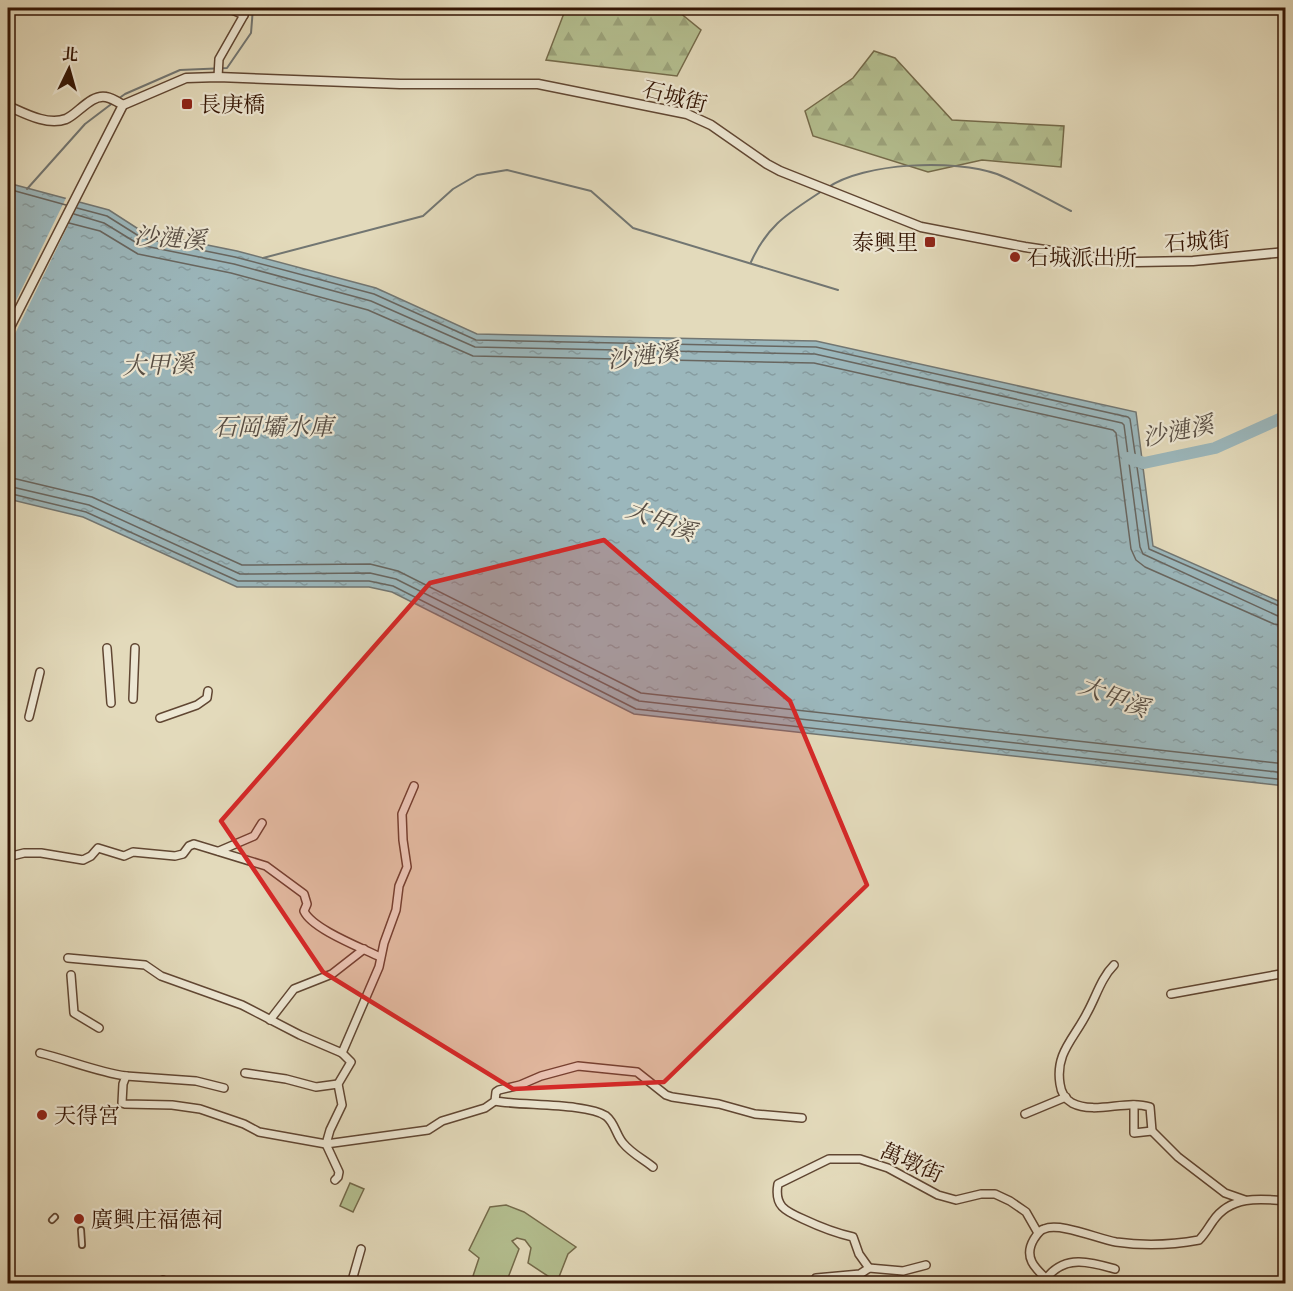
<svg xmlns="http://www.w3.org/2000/svg" width="1293" height="1291" font-family="Alegreya,'Noto Serif TC',serif">
  <style>
    .grass { fill: #b4bf90; stroke: #746a4a; stroke-width: 1.5 }
    .forest { fill: url(#forest-firs); stroke: #746a4a; stroke-width: 1.5 }
    .water { fill: url(#water-ripples); stroke: #727672; stroke-width: 1.5 }
    .pier { fill: #e3dabb }
    .lines { fill: none; stroke-linecap: round; stroke-linejoin: round }
    .shore { stroke: #686660; stroke-width: 1.5 }
    .stream { stroke: #727672; stroke-width: 2 }
    .river { stroke: #9bb7bc; stroke-width: 12 }
    .pedestrian-casing { stroke: #604632; stroke-width: 8 }
    .minor-casing { stroke: #604632; stroke-width: 10 }
    .tertiary-casing { stroke: #604632; stroke-width: 11 }
    .pedestrian { stroke: #ede7d3; stroke-width: 4.5 }
    .minor { stroke: #ede7d3; stroke-width: 7 }
    .tertiary { stroke: #ede7d3; stroke-width: 8 }
    .marked { fill: #d62828; fill-opacity: 0.2; stroke: #d62828; stroke-width: 4.5; stroke-linejoin: round }
    .poi-dot { fill: #8f2418; stroke: #ede7d3; stroke-width: 2 }
    .labels { text-anchor: middle; stroke-width: 4.5; stroke-linejoin: round; paint-order: stroke }
    .street-label { font-size: 22px; fill: #341504; stroke: #ede7d3 }
    .poi-label { font-size: 22px; fill: #341504; stroke: #ede7d3; text-anchor: start }
    .water-label { font-size: 24px; font-style: italic; fill: #584e44; stroke: #ede7d3 }
  </style>
  <defs>
    <pattern id="forest-firs" width="22" height="20" patternUnits="userSpaceOnUse" patternTransform="scale(1.5)"><rect width="22" height="20" fill="#b4bf90"/><path d="M5 1l3.5 6h-7zM16 11l3.5 6h-7z" fill="#9ba37b"/></pattern>
    <pattern id="water-ripples" width="26" height="14" patternUnits="userSpaceOnUse" patternTransform="scale(1.5)"><rect width="26" height="14" fill="#9bb7bc"/><path d="M2 4q2-2 4 0t4 0M15 11q2-2 4 0t4 0" fill="none" stroke="#869ca0"/></pattern>
  </defs>
  <rect width="100%" height="100%" fill="#e3dabb"/>
  <filter id="stains"><feTurbulence type="fractalNoise" baseFrequency=".00333" numOctaves="4"/><feColorMatrix values="0 0 0 0 .2 0 0 0 0 .09 0 0 0 0 .02 0 0 0 .5 -.17"/></filter>
  <radialGradient id="worn" r=".72"><stop offset=".6" stop-color="#630" stop-opacity="0"/><stop offset="1" stop-color="#630" stop-opacity=".3"/></radialGradient>
  <g class="grass">
    <path d="M 350,1183 L 364,1189 L 353,1212 L 340,1206 Z"/>
    <path d="M 506,1205 L 524,1212 L 576,1247 L 568,1254 L 557,1282 L 528,1263 L 531,1248 L 525,1240 L 517,1238 L 512,1241 L 519,1249 L 506,1283 L 471,1282 L 479,1258 L 469,1250 L 490,1207 Z"/>
  </g>
  <g class="forest">
    <path d="M 566,8 L 674,8 L 701,30 L 677,76 L 546,60 Z"/>
    <path d="M 874,51 L 895,58 L 952,120 L 1064,126 L 1061,167 L 982,160 L 928,172 L 813,136 L 805,111 L 853,78 Z"/>
  </g>
  <path class="water" d="M 8,183 L 109,210 L 143,232 L 237,251 L 376,288 L 477,334 L 816,341 L 1136,412 L 1153,546 L 1285,604 L 1285,786 L 634,714 L 392,592 L 369,587 L 237,587 L 83,517 L 8,499 Z"/>
  <path class="pier" d="M 67,196 L 81,199 L 8,348 L 8,317 Z"/>
  <g class="lines">
    <g class="shore">
      <path d="M 8,189 L 66,205"/>
      <path d="M 77,208 L 107,216 L 142,238 L 235,257 L 374,294 L 476,340 L 816,347 L 1128,417 L 1130,419 L 1149,549 L 1286,609"/>
      <path d="M 74,214 L 104,223 L 140,245 L 234,264 L 371,301 L 475,347 L 815,354 L 1122,423 L 1124,425 L 1140,547 L 1143,554 L 1278,616 L 1286,617"/>
      <path d="M 69,223 L 100,231 L 138,254 L 231,273 L 368,310 L 473,356 L 814,363 L 1113,430 L 1116,433 L 1131,549 L 1136,560 L 1145,567 L 1274,624 L 1286,626"/>
      <path d="M 8,477 L 92,497 L 242,565 L 370,564 L 398,571 L 641,693 L 1286,764"/>
      <path d="M 8,486 L 89,505 L 240,574 L 370,573 L 396,579 L 639,701 L 1286,773"/>
      <path d="M 8,493 L 86,512 L 238,581 L 369,581 L 393,586 L 636,709 L 1286,780"/>
    </g>
    <g class="stream">
      <path d="M 118,99 L 125,94 L 180,70 L 227,68 L 251,33 L 253,8"/>
      <path d="M 827,188 C 864,162 955,159 997,174 C 1022,184 1047,199 1071,211"/>
      <path d="M 27,189 L 85,124 L 114,102"/>
      <path d="M 263,258 L 423,216 L 453,189 L 477,175 L 507,170 L 591,191 L 633,228 L 838,290"/>
      <path d="M 751,262 C 768,224 789,213 822,191"/>
    </g>
    <path class="river" d="M 1128,458 L 1144,463 L 1215,448 L 1286,416"/>
    <g class="pedestrian-casing">
      <g id="pedestrian">
        <path d="M 52,1220 L 55,1217"/>
        <path d="M 81,1230 L 82,1245"/>
      </g>
    </g>
    <g class="minor-casing">
      <g id="minor">
        <path d="M 227,8 L 244,15"/>
        <path d="M 218,77 L 219,59 L 244,15 L 244,8"/>
        <path d="M 107,648 L 111,703"/>
        <path d="M 133,699 L 135,648"/>
        <path d="M 29,717 L 40,672"/>
        <path d="M 160,718 L 197,705 L 207,698 L 208,691"/>
        <path d="M 219,851 L 254,836 L 262,823"/>
        <path d="M 8,857 L 24,853 L 41,853 L 83,860 L 91,856 L 98,848 L 124,856 L 133,852 L 175,856 L 183,854 L 189,846 L 194,844 L 266,866 L 304,894 L 307,904 L 304,911 C 312,929 362,948 380,957"/>
        <path d="M 68,958 L 145,965 L 161,976 L 242,1005 L 300,1035 L 342,1053"/>
        <path d="M 1114,965 C 1101,978 1096,997 1087,1013 C 1074,1039 1055,1053 1060,1084 C 1061,1092 1065,1099 1072,1103 C 1096,1115 1126,1099 1150,1107 L 1152,1131 L 1178,1157 L 1225,1193 L 1245,1200"/>
        <path d="M 71,975 L 74,1013 L 99,1028"/>
        <path d="M 1171,994 L 1286,973"/>
        <path d="M 270,1020 L 294,989 L 332,974 L 364,949"/>
        <path d="M 40,1053 C 69,1060 97,1072 126,1076 L 123,1084 L 122,1103 L 125,1104 L 172,1105 L 200,1109 L 244,1124 L 259,1132 L 326,1144 L 428,1130 L 442,1121 L 485,1108 L 495,1101 L 496,1092 L 499,1090 L 520,1085 L 541,1076 L 578,1066 L 637,1072 L 666,1095 L 672,1097 L 719,1104 L 755,1114 L 802,1118"/>
        <path d="M 245,1073 L 286,1079 L 316,1087 L 338,1084"/>
        <path d="M 126,1076 L 196,1081 L 224,1088"/>
        <path d="M 495,1101 C 521,1106 587,1103 606,1116 C 615,1123 616,1135 623,1143 C 631,1153 643,1159 653,1167"/>
        <path d="M 1134,1105 L 1134,1133 L 1152,1131"/>
        <path d="M 1025,1114 L 1066,1097"/>
        <path d="M 335,1180 L 338,1177 L 339,1172 L 326,1144 L 330,1130 L 342,1105 L 338,1084 L 351,1062 L 342,1053 L 379,967 L 384,943 L 396,910 L 399,886 L 407,867 L 403,840 L 402,814 L 414,786"/>
        <path d="M 869,1268 L 903,1271 L 926,1265"/>
        <path d="M 1046,1279 C 1064,1254 1091,1262 1115,1269"/>
        <path d="M 160,1284 L 163,1280"/>
        <path d="M 351,1284 L 361,1249"/>
        <path d="M 816,1284 L 816,1278 L 860,1274 L 869,1268 L 859,1254 L 853,1237 C 835,1233 820,1227 803,1219 C 785,1211 774,1206 778,1184 L 829,1159 L 860,1159 L 888,1168 L 938,1195 L 956,1200 L 981,1194 L 995,1194 L 1010,1201 L 1026,1212 L 1038,1233"/>
        <path d="M 1052,1284 C 1037,1270 1022,1259 1034,1239 C 1037,1235 1039,1230 1044,1229 C 1060,1222 1098,1239 1116,1242 C 1144,1246 1172,1245 1199,1240 C 1205,1234 1208,1228 1213,1221 C 1230,1196 1259,1198 1286,1201"/>
      </g>
    </g>
    <g class="tertiary-casing">
      <g id="tertiary">
        <path d="M 8,106 C 24,113 47,126 66,119 C 78,114 91,94 106,97 C 112,98 118,102 123,105"/>
        <path d="M 8,331 L 123,105 L 186,78 L 218,77 L 400,84 L 538,84 L 687,114 L 711,125 L 767,164 L 780,171 L 921,227 L 1025,247 L 1119,261 L 1137,262 L 1193,261 L 1286,252"/>
      </g>
    </g>
    <use href="#pedestrian" class="pedestrian"/>
    <use href="#minor" class="minor"/>
    <use href="#tertiary" class="tertiary"/>
  </g>
  <path class="marked" d="M 604,540 L 790,701 L 867,885 L 664,1082 L 513,1089 L 323,972 L 221,821 L 430,583 Z"/>
  <g class="poi-dot">
    <rect x="181" y="98" width="12" height="12" rx="3"/>
    <rect x="924" y="236" width="12" height="12" rx="3"/>
    <circle cx="1015" cy="257" r="6"/>
    <circle cx="42" cy="1115" r="6"/>
    <circle cx="79" cy="1219" r="6"/>
  </g>
  <g class="labels">
    <g class="street-label">
      <text transform="translate(675 96) rotate(15)" y="8">石城街</text>
      <text transform="translate(1197 241) rotate(-4)" y="8">石城街</text>
      <text transform="translate(912 1162) rotate(24)" y="8">萬墩街</text>
    </g>
    <g class="poi-label">
      <text x="199" y="112">長庚橋</text>
      <text x="918" y="250" text-anchor="end">泰興里</text>
      <text x="1027" y="265">石城派出所</text>
      <text x="54" y="1123">天得宮</text>
      <text x="91" y="1227">廣興庄福德祠</text>
    </g>
    <g class="water-label">
      <text transform="translate(170 238) rotate(4)" y="8">沙漣溪</text>
      <text transform="translate(643 356) rotate(-7)" y="8">沙漣溪</text>
      <text transform="translate(158 365) rotate(-2)" y="8">大甲溪</text>
      <text x="273" y="435">石岡壩水庫</text>
      <text transform="translate(1178 431) rotate(-11)" y="8">沙漣溪</text>
      <text transform="translate(661 521) rotate(21)" y="8">大甲溪</text>
      <text transform="translate(1114 697) rotate(21)" y="8">大甲溪</text>
    </g>
  </g>
  <rect width="1293" height="1291" fill="none" stroke="#e3dabb" stroke-width="30"/>
  <rect x="9" y="9" width="1275" height="1273" fill="none" stroke="#341504" stroke-width="3"/>
  <rect x="15" y="15" width="1263" height="1261" fill="none" stroke="#341504" stroke-width="1.5"/>
  <g transform="translate(69 69) rotate(5)" stroke="#ede7d3" stroke-width="4.5" paint-order="stroke">
  <path d="M0-4.5L10 22L0 15L-10 22Z" fill="#341504"/>
  <text y="-9" font-size="16" font-weight="bold" text-anchor="middle" fill="#341504">北</text>
  </g>
  <rect width="100%" height="100%" filter="url(#stains)"/>
  <rect width="100%" height="100%" fill="url(#worn)"/>
</svg>
